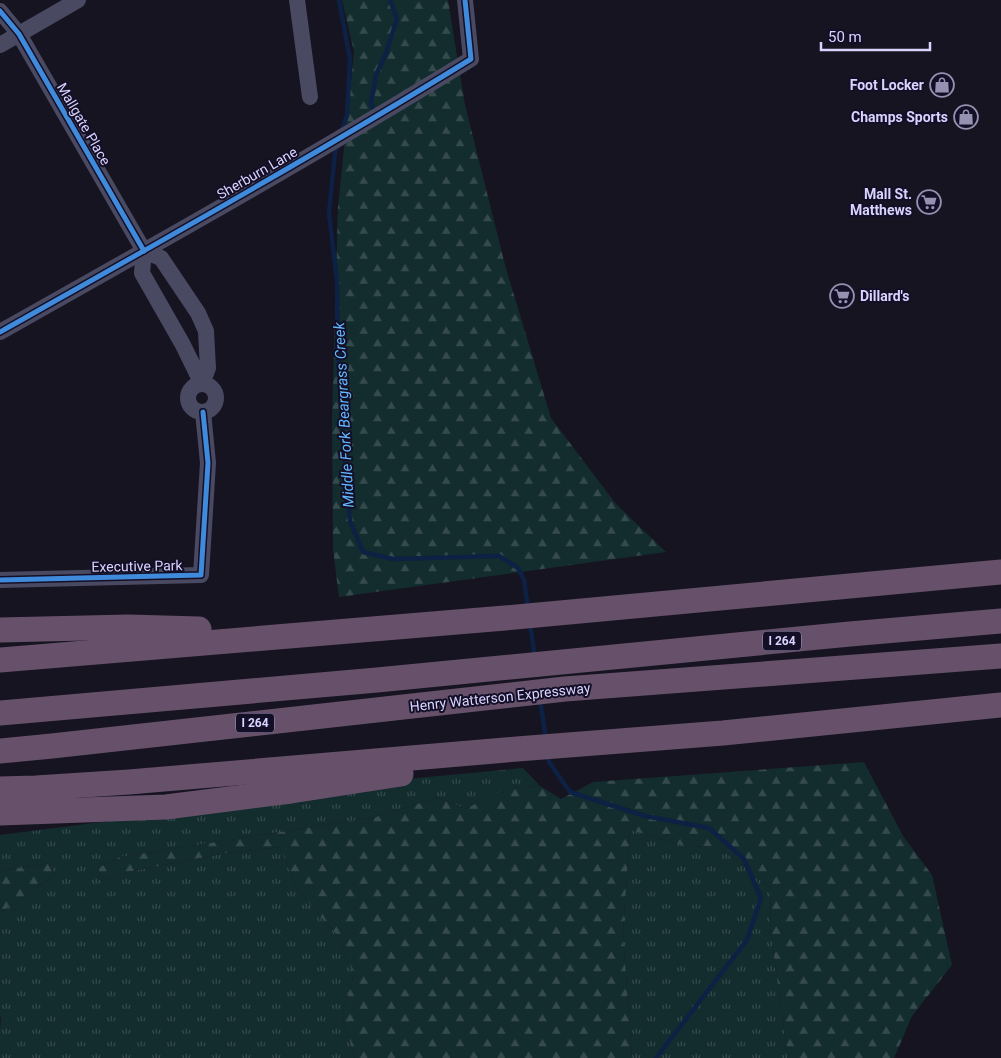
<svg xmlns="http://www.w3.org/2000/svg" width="1001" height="1058" font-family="Roboto,sans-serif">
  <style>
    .grass { fill: url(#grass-tufts) }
    .forest { fill: url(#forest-firs) }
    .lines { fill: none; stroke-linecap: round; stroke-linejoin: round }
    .stream { stroke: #0d2144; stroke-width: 4.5 }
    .minor { stroke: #4a4962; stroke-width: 16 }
    .highway { stroke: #67516a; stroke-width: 25 }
    .cycleway-casing { stroke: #130f26; stroke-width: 8 }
    .cycleway { stroke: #408adc; stroke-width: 5 }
    .labels { text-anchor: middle; stroke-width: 4; stroke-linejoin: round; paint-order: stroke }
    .shield { fill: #130f26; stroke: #9e99be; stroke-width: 1 }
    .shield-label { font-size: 12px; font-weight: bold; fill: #d9d4ff }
    .poi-label { font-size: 14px; font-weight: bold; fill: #d9d4ff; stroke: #130f26; text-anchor: end }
    .street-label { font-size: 14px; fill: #d9d4ff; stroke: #130f26 }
    .water-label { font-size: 15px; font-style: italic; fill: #62b6ff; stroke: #130f26 }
  </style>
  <defs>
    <pattern id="grass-tufts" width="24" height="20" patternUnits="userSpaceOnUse" patternTransform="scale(1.25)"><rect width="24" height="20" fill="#132c2d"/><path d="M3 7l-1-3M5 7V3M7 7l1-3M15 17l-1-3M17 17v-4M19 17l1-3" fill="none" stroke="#354a4c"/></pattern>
    <pattern id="forest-firs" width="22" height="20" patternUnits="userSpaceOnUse" patternTransform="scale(1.25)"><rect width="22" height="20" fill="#132c2d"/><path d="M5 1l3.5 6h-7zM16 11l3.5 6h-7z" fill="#354a4c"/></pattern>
  </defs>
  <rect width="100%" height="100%" fill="#161421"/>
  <g class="grass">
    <path d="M 523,768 L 540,786 L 509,788 L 465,809 L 439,797 L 376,817 L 120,857 L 98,868 L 101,881 L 127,872 L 226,853 L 280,847 L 296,888 L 336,934 L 354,974 L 342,1016 L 355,1058 L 0,1058 L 0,1029 L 1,1018 L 0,1016 L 0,913 L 54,876 L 50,863 L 0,871 L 0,835 L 306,796 L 396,780 Z"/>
    <path d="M 630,830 L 688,847 L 718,846 L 771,888 L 770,928 L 788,1058 L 632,1058 L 623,933 Z"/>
  </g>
  <g class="forest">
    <path d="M 342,0 L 448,0 L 465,105 L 505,265 L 551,418 L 616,504 L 666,552 L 339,597 L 333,549 L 332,420 L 338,207 L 354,52 Z"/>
    <path d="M 864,762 L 903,836 L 932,875 L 952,965 L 912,1016 L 894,1058 L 788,1058 L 770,928 L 771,888 L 718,846 L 688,847 L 630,830 L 623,933 L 632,1058 L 355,1058 L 342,1016 L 354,974 L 336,934 L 296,888 L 280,847 L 226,853 L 127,872 L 101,881 L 98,868 L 120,857 L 376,817 L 439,797 L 465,809 L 509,788 L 540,786 L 561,799 L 593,782 Z"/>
    <path d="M 50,863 L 54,876 L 0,913 L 0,871 Z"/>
  </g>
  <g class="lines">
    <g class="stream">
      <path d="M 339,0 L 350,59 L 347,115 L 342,130"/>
      <path d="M 374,112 L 371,103 L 376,75 L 386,53 L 397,19 L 390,0"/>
      <path d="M 337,145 L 335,153 L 329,213 L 337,281 L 338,347 L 343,439 L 350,521 L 363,552 L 393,559 L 499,556 L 518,568 L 524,580 L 528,608"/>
      <path d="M 530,623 L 535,658"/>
      <path d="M 540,700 L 546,739"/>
      <path d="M 548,755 L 549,762 L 570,792 L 645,816 L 709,828 L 744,859 L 761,898 L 747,940 L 656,1058"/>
    </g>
    <g class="minor">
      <path d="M 297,0 L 310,97"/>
      <path d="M 0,11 L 19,34 L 144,251"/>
      <path d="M 0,45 L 78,0"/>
      <path d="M 144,251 L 161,258 L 198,313 L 206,331 L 207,350 L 208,368 L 202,384 L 183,345 L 142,273 Z"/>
      <path d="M 0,332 C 158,243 317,154 471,59 L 465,0"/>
      <circle cx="202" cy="398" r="14"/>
      <path d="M 0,580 L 201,575 L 208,463 L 203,412"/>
    </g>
    <g class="highway">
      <path d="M 0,630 L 128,627 L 199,629"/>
      <path d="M 0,660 L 505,618 L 1001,572"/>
      <path d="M 0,713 L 377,680 L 850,634 L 1001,621"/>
      <path d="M 0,751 L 52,746 L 565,689 L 1001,656"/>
      <path d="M 0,789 L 36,788 L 129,782 L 517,749 L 723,733 L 1001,705"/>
      <path d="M 0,813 L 166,807 L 291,791 L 401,774"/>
    </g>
    <g class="cycleway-casing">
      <g id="cycleway">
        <path d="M 0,11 L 19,34 L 144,251"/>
        <path d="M 0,332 C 158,243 317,154 471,59 L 465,0"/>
        <path d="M 0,580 L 201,575 L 208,463 L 203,412"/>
      </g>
    </g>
    <use href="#cycleway" class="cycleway"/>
  </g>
  <defs>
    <g id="shop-ring" transform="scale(1.25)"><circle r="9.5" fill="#130f26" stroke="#9591b1" stroke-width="1.5"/><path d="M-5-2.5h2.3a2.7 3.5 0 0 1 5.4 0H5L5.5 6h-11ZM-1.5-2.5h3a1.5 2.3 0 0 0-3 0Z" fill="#9591b1"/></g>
    <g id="supermarket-ring" transform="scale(1.25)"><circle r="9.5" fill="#130f26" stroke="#9591b1" stroke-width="1.5"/><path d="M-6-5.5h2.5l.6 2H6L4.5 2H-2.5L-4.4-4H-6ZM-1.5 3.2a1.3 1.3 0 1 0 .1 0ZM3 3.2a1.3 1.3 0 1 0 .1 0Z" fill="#9591b1"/></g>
  </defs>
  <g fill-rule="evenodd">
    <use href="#shop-ring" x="942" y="85"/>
    <use href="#shop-ring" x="966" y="117"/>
    <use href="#supermarket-ring" x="929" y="202"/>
    <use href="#supermarket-ring" x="842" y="296"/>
  </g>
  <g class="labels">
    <g class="shield">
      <rect x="763" y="631.5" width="38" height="19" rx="4"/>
      <rect x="236" y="713.5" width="38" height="19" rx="4"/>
    </g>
    <g class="shield-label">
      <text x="782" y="645">I 264</text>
      <text x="255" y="727">I 264</text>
    </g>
    <g class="poi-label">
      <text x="924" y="90">Foot Locker</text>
      <text x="948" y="122">Champs Sports</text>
      <text x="912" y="199">Mall St.<tspan x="912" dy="16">Matthews</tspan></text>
      <text x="860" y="301" text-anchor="start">Dillard's</text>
    </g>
    <g class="street-label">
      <text transform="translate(84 124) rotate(60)" y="5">Mallgate Place</text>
      <text transform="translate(257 173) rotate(-30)" y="5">Sherburn Lane</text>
      <text transform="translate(137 566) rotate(-1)" y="5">Executive Park</text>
      <text transform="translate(500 697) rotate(-6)" y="5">Henry Watterson Expressway</text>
    </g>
    <g class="water-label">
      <text transform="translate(344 415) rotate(-93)" y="5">Middle Fork Beargrass Creek</text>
    </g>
  </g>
  <path d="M821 42v8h109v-8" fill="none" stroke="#d9d4ff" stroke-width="2.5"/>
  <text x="828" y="42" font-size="15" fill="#d9d4ff" stroke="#130f26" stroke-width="4" paint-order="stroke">50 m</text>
</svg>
